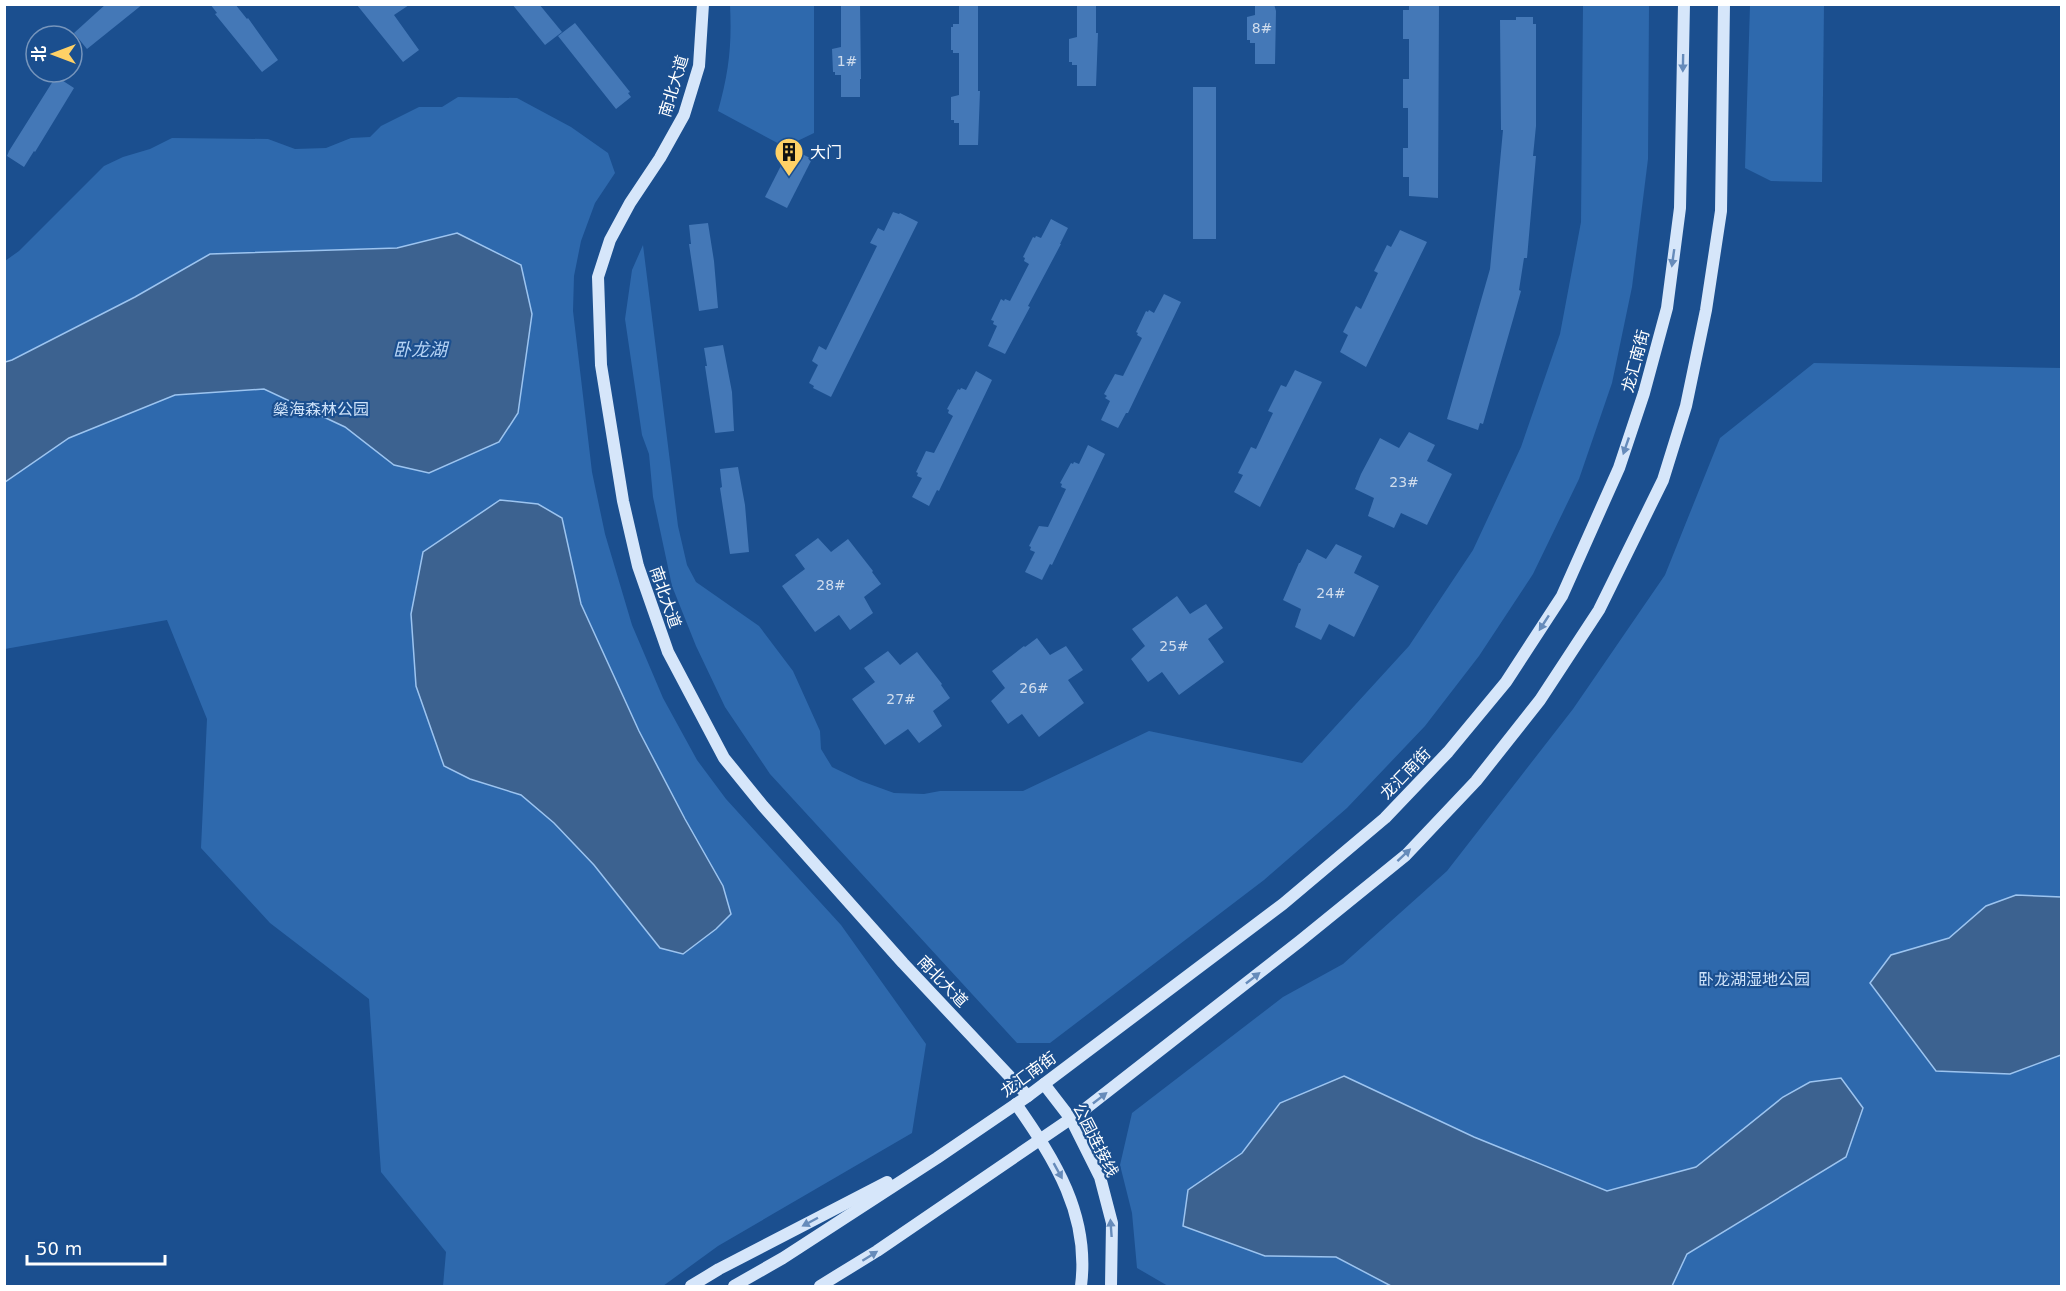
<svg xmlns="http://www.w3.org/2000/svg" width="2066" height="1291" font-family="'DejaVu Sans','Noto Sans SC',sans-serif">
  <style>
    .green { fill: #2e69ad }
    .water { fill: #3c6290; stroke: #9cc4f0; stroke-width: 1.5 }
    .building { fill: #4478b7 }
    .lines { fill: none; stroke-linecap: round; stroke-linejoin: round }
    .secondary { stroke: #d6e6fa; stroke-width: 12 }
    .oneway { fill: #668bba }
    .labels { text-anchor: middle; stroke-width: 4.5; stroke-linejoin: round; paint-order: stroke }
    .number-label { font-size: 14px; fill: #d0dded }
    .street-label { font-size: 16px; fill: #fff; stroke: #1b4f8f }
    .poi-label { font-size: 16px; fill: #fff; stroke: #1b4f8f; text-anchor: start }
    .park-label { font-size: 16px; fill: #cfe3fa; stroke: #1b4f8f }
    .water-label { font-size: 18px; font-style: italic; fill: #b5d3f5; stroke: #1b4f8f }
  </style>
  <rect width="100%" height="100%" fill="#1b4f8f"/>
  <g class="green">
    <path d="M 730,5 L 814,5 L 814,133 L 785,147 L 718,111 C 729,72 732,45 730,5 Z"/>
    <path d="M 1583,5 L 1649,5 L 1648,159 L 1632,287 L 1612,383 L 1579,479 L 1533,574 L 1479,656 L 1425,726 L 1347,808 L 1264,880 L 1050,1043 L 1017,1043 L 770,774 L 725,707 L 696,646 L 672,586 L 653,497 L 649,454 L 642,435 L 625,319 L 632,270 L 643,245 L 678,526 L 687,565 L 696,582 L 759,626 L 793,671 L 820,731 L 821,749 L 832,767 L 861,781 L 894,793 L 924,794 L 940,791 L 1023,791 L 1149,731 L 1302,763 L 1409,646 L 1473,550 L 1521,447 L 1560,334 L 1581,222 Z"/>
    <path d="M 1750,5 L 1824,5 L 1822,182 L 1771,181 L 1745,168 Z"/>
    <path d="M 458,97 L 517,98 L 571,127 L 608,153 L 615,173 L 595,203 L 581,241 L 574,276 L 573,311 L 592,472 L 605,534 L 632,625 L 663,698 L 697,760 L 726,799 L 841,925 L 926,1044 L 912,1133 L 718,1246 L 663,1286 L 443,1286 L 446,1252 L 381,1172 L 369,999 L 270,923 L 201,848 L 207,719 L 167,620 L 5,649 L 5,261 L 19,251 L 104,166 L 123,157 L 150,149 L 172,138 L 268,139 L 295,149 L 326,148 L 351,138 L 370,137 L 381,126 L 419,107 L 442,107 Z"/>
    <path d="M 1814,363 L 2061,368 L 2061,1286 L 1168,1286 L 1137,1268 L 1132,1213 L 1120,1165 L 1132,1113 L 1283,997 L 1343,964 L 1447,871 L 1573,709 L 1665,575 L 1720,438 Z"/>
  </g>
  <g class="water">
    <path d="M 457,233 L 521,265 L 532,314 L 518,413 L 499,442 L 429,473 L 394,465 L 345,427 L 264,389 L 175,395 L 69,438 L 5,482 L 5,362 L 12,360 L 135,297 L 210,254 L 397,248 Z"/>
    <path d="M 500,500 L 538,504 L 562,518 L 581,604 L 639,731 L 685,819 L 723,886 L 731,914 L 716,929 L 683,954 L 660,948 L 594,865 L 554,823 L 521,795 L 470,779 L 444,766 L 416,686 L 411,614 L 423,552 Z"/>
    <path d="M 2016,895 L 2061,897 L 2061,1055 L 2010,1074 L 1936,1071 L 1870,983 L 1891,955 L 1949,938 L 1986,906 Z"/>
    <path d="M 1344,1076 L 1474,1137 L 1607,1191 L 1696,1167 L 1783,1097 L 1810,1082 L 1841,1078 L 1863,1108 L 1846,1157 L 1687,1254 L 1672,1286 L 1391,1286 L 1336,1257 L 1265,1256 L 1183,1226 L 1188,1190 L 1242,1153 L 1280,1103 Z"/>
  </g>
  <g class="building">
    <path d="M 106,4 L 143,4 L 87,49 L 74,33 Z"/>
    <path d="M 210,4 L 235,4 L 247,19 L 248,18 L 278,60 L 262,72 L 215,14 L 217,13 Z"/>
    <path d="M 512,4 L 539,4 L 562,32 L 545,45 Z"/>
    <path d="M 841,4 L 860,4 L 861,79 L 860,79 L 860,97 L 841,97 L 841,75 L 835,75 L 835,72 L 833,72 L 832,49 L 841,47 Z"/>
    <path d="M 959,4 L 978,4 L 978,91 L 980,91 L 978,145 L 959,145 L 959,123 L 954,123 L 954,120 L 951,120 L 951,97 L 959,95 L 959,53 L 953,53 L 953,50 L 951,50 L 951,27 L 953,27 L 953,24 L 959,24 Z"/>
    <path d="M 1077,4 L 1096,4 L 1096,33 L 1098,33 L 1096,86 L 1077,86 L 1077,65 L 1072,65 L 1072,62 L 1069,62 L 1069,39 L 1077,37 Z"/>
    <path d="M 1255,4 L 1274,4 L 1276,11 L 1275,64 L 1255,64 L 1255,43 L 1250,43 L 1250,40 L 1247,40 L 1247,17 L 1255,15 Z"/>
    <path d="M 1409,4 L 1439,4 L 1438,198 L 1409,196 L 1409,177 L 1403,177 L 1403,148 L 1408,148 L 1408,108 L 1403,108 L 1403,79 L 1409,79 L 1409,39 L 1403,39 L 1403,10 L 1409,10 Z"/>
    <path d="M 357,5 L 409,5 L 394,15 L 419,50 L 403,62 Z"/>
    <path d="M 1516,17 L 1533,17 L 1533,24 L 1536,24 L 1536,126 L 1533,156 L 1536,156 L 1527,258 L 1524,258 L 1519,290 L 1521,291 L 1514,316 L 1483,424 L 1480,423 L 1478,430 L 1447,419 L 1490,269 L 1503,130 L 1501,130 L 1500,20 L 1516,20 Z"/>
    <path d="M 575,23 L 630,92 L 628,93 L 631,97 L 616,109 L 558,36 Z"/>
    <path d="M 57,77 L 74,88 L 35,152 L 34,151 L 24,167 L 7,156 L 9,151 L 53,81 L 55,82 Z"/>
    <rect x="1193" y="87" width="23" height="152"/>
    <path d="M 790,148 L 812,159 L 787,208 L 765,197 Z"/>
    <path d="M 893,212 L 899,214 L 900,213 L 918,222 L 831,397 L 813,388 L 814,386 L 809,383 L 818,365 L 812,361 L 819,346 L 826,350 L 877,246 L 870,243 L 878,228 L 884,231 Z"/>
    <path d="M 1051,219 L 1068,228 L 1060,244 L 1061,244 L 1028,306 L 1030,307 L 1005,354 L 988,346 L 997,326 L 993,324 L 994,321 L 991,320 L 1001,299 L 1004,301 L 1005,299 L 1010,301 L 1029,264 L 1024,261 L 1025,258 L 1023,257 L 1033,237 L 1035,238 L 1036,236 L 1041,238 Z"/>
    <path d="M 708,223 L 714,261 L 718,308 L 699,311 L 689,244 L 691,244 L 689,225 Z"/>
    <path d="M 1400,230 L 1427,242 L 1366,367 L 1340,352 L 1348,335 L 1343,332 L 1356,306 L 1361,309 L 1378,273 L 1374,271 L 1387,245 L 1391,247 Z"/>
    <path d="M 1164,294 L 1181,302 L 1128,413 L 1126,413 L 1118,428 L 1101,420 L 1110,401 L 1105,398 L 1107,396 L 1104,394 L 1115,374 L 1123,376 L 1142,338 L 1137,335 L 1138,333 L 1136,332 L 1146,311 L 1148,312 L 1149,310 L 1154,313 Z"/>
    <path d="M 723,345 L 732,392 L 734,431 L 715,433 L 705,366 L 707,366 L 704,348 Z"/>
    <path d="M 1295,370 L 1322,382 L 1260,507 L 1234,492 L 1243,475 L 1238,473 L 1251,447 L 1256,449 L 1273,413 L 1268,411 L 1281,385 L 1286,387 Z"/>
    <path d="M 976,371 L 992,380 L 939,491 L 937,490 L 929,506 L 912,497 L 922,478 L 917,476 L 918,473 L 916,472 L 926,451 L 934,453 L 953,416 L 948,413 L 949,410 L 947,409 L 958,389 L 960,390 L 961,388 L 966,390 Z"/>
    <path d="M 1409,432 L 1435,445 L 1427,461 L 1452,474 L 1427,525 L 1401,513 L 1394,528 L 1368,516 L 1374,498 L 1355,489 L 1361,474 L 1380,438 L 1399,448 Z"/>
    <path d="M 1088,445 L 1105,454 L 1052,565 L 1050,564 L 1042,580 L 1025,572 L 1035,552 L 1030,550 L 1031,547 L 1029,546 L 1039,526 L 1048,527 L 1066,489 L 1061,487 L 1062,484 L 1060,483 L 1071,463 L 1073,464 L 1074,462 L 1079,464 Z"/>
    <path d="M 738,467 L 745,505 L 749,552 L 730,554 L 720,488 L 722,487 L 720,469 Z"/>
    <path d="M 818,538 L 831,552 L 848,539 L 873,571 L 872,572 L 881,584 L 864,597 L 873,613 L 850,630 L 839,615 L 815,632 L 782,586 L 805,569 L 795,555 Z"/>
    <path d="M 1336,544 L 1362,556 L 1354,573 L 1379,586 L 1354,637 L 1329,624 L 1321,640 L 1295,627 L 1301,609 L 1283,600 L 1299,563 L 1300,563 L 1307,549 L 1326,559 Z"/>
    <path d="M 1177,596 L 1190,614 L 1206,604 L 1223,628 L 1208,639 L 1224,662 L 1179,695 L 1162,672 L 1148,682 L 1131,659 L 1145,646 L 1132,629 Z"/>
    <path d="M 1037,638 L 1050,655 L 1066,646 L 1083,670 L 1068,680 L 1084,703 L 1039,737 L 1022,714 L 1008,724 L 991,701 L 1005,688 L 992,671 L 1024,646 L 1025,647 Z"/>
    <path d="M 888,651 L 900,665 L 917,652 L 942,684 L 941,685 L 950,698 L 933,711 L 942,726 L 919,743 L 908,729 L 885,745 L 852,699 L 875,682 L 864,668 Z"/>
  </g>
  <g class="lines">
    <g class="secondary">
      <path d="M 703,4 L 699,66 L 684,115 L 660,158 L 630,203 L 610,240 L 598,277 L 601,365 L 623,501 L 638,566 L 668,652 L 724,758 L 763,806 L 903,963 L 1028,1096"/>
      <path d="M 1044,1084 L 1071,1119 L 1100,1177 L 1112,1223 L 1111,1286"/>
      <path d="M 1016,1104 C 1055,1160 1090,1215 1081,1286"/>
      <path d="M 691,1286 L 719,1269 L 887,1182"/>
      <path d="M 734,1286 L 783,1258 L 937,1158 L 1028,1096 L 1283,904 L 1385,818 L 1448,752 L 1506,682 L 1562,596 L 1619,468 L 1644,393 L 1667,308 L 1680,208 L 1684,4"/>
      <path d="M 820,1286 L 877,1251 L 1085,1109 L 1300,941 L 1406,855 L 1476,781 L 1540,700 L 1599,610 L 1663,480 L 1686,406 L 1706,310 L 1721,211 L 1724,4"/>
    </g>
  </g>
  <defs><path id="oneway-solid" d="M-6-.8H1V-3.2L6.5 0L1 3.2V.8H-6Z" transform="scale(1.5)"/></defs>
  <g class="oneway">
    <use href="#oneway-solid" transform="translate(1683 63) rotate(91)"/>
    <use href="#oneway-solid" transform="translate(1673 258) rotate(98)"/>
    <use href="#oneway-solid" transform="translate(1626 446) rotate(109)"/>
    <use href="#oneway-solid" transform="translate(1544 623) rotate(123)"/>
    <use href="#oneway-solid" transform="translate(1404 855) rotate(-43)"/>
    <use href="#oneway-solid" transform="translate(1253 978) rotate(-38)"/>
    <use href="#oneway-solid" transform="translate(1100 1098) rotate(-38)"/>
    <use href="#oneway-solid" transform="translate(1058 1171) rotate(61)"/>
    <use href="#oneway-solid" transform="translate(810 1222) rotate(152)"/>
    <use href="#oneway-solid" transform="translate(1111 1228) rotate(-94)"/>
    <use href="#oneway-solid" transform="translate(870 1256) rotate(-32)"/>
  </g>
  <defs>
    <g id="building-pin" transform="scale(1.5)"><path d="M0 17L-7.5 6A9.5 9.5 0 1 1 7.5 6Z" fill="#ffd166" stroke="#1b4f8f"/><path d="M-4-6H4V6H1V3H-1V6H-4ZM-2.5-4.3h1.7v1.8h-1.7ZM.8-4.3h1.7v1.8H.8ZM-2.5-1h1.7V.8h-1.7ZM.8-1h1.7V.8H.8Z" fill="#111"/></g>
  </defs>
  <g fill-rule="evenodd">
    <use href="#building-pin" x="789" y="152"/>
  </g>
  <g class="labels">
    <g class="number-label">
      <text x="1262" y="33">8#</text>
      <text x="847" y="66">1#</text>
      <text x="1404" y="487">23#</text>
      <text x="831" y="590">28#</text>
      <text x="1331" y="598">24#</text>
      <text x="1174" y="651">25#</text>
      <text x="1034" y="693">26#</text>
      <text x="901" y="704">27#</text>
    </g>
    <g class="street-label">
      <text transform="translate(673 86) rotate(-73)" y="6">南北大道</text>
      <text transform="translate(1635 361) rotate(-75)" y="6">龙汇南街</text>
      <text transform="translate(666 597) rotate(71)" y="6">南北大道</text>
      <text transform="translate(1405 773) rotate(-46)" y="6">龙汇南街</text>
      <text transform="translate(943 981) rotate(46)" y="6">南北大道</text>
      <text transform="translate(1028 1074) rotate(-36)" y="6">龙汇南街</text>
      <text transform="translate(1096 1140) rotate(63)" y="6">公园连接线</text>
    </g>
    <g class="poi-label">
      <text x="810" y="158">大门</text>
    </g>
    <g class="park-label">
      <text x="321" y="415">燊海森林公园</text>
      <text x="1754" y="985">卧龙湖湿地公园</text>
    </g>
    <g class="water-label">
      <text x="420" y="356">卧龙湖</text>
    </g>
  </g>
  <rect width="2066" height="1291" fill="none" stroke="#ffffff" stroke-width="12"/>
  <g transform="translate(54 54) rotate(270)"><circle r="28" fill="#1b4f8f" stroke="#7695bc" stroke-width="1.5"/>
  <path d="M0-4.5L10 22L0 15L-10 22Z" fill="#ffd166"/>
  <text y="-9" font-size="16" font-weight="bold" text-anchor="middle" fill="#ffffff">北</text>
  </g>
  <path d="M27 1255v9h138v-9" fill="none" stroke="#ffffff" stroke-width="3"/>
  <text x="36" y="1255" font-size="18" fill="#ffffff" stroke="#1b4f8f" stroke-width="4.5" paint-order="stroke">50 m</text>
</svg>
